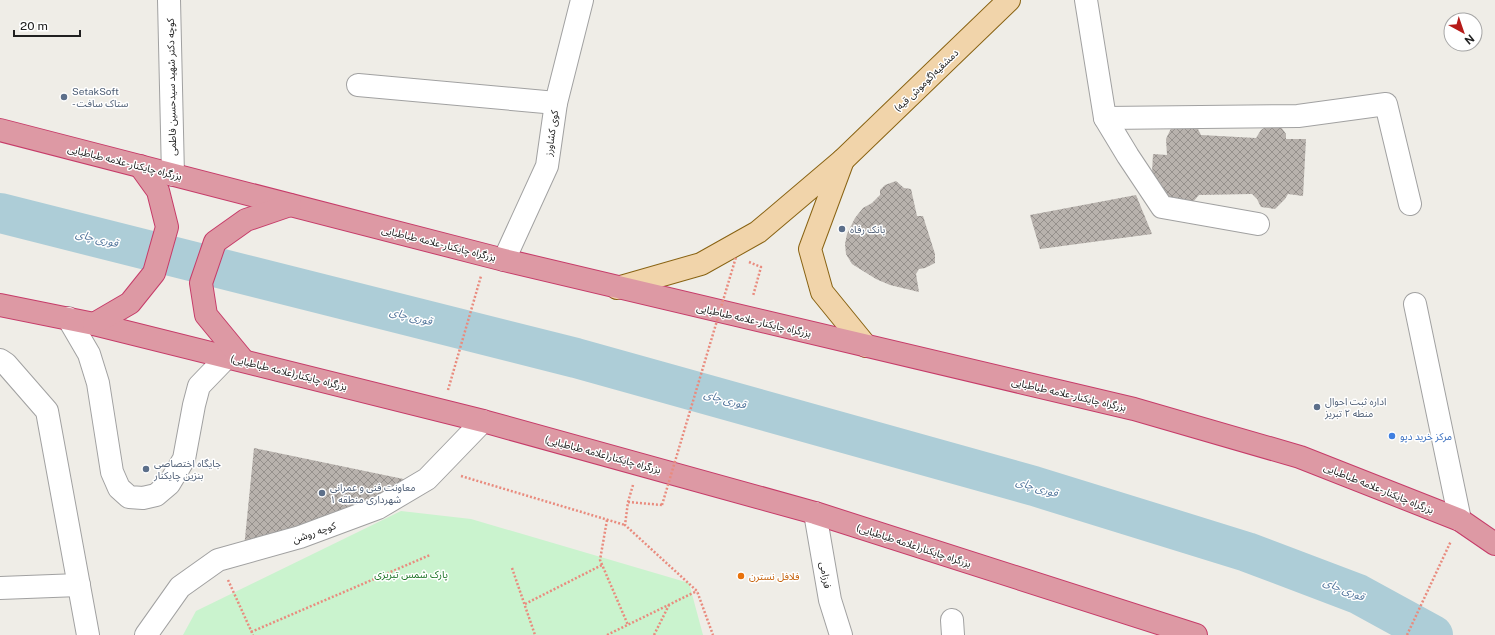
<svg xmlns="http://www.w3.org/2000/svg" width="1495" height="635" font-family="'Public Sans','Noto Sans Arabic',sans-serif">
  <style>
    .park { fill: #caf3ce }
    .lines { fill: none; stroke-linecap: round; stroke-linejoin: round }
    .river { stroke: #adcdd7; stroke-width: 40 }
    .building { fill: url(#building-cross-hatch) }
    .minor-casing { stroke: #a1a1a1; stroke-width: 24 }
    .major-casing { stroke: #896313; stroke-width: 24 }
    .highway-casing { stroke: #c63c69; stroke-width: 24 }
    .path { stroke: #e98b7e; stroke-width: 2.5; stroke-dasharray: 2 2; stroke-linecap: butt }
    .minor { stroke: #fff; stroke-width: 22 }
    .major { stroke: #f1d4aa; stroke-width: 22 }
    .highway { stroke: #dd99a4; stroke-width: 22 }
    .path-bridge { stroke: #e98b7e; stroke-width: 2.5; stroke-dasharray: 2 2; stroke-linecap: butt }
    .service-dot { fill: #5c6f8a; stroke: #fff; stroke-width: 1.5 }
    .shop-dot { fill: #3f7fe0; stroke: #fff; stroke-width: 1.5 }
    .food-dot { fill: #e8710a; stroke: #fff; stroke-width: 1.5 }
    .labels { text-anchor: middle; stroke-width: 3; stroke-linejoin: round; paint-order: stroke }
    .street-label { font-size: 10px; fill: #202020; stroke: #fff }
    .service-label { font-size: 10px; fill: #4e5e75; stroke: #fff; text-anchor: start }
    .shop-label { font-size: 10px; fill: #366cbe; stroke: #fff; text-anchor: start }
    .park-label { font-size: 10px; fill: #197222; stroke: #fff }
    .food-label { font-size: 10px; fill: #c56008; stroke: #fff; text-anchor: start }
    .water-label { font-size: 11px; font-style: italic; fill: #54779d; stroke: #fff }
  </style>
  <defs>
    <pattern id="building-cross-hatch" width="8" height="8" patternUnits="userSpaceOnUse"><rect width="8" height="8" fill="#b8b2ad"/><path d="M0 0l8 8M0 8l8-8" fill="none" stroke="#95908c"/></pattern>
  </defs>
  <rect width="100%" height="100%" fill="#efede7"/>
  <path class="park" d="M 401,511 L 471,519 L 689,583 L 703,635 L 183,635 L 196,611 Z"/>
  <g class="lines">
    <path class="river" d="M 0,213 L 576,358 L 1034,486 L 1247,552 L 1358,594 L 1433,635"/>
  </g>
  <g class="building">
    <path d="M 1191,122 L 1198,129 L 1201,135 L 1256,138 L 1261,130 L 1270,124 L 1281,127 L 1286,134 L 1286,139 L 1306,139 L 1303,196 L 1288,194 L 1285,199 L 1275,209 L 1261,207 L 1257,199 L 1252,194 L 1199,195 L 1192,203 L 1169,198 L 1165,191 L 1151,191 L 1153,154 L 1167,155 L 1166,139 L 1173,124 Z"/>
    <path d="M 896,181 L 904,188 L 911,189 L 917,216 L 923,216 L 935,254 L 935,263 L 925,268 L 919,269 L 916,274 L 919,292 L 890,285 L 876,279 L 852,264 L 846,254 L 845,244 L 847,234 L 855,218 L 863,208 L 872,203 L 880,195 L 880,190 L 885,185 Z"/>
    <path d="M 1136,195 L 1152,234 L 1040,249 L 1030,215 Z"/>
    <path d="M 254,448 L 413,481 L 377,505 L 244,548 Z"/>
  </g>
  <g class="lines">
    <g class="minor-casing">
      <g id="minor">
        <path d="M 169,0 L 173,175"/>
        <path d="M 1086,0 L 1105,118 L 1128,156 L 1162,207 L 1258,224"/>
        <path d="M 358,85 L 556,103"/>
        <path d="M 1105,118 L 1298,116 L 1386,104 L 1410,204"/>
        <path d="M 504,260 L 547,166 L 556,103 L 582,0"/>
        <path d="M 1415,304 L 1460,520"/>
        <path d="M 68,318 L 89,354 L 98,383 L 112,472 L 119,488 L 129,497 L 143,498 L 156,495 L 169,484 L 184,459 L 194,405 L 199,386 L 227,357"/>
        <path d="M 0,360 L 6,364 L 47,411 L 88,635"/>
        <path d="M 815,513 L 830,600 L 841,635"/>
        <path d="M 0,588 L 79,585"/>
        <path d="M 952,620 L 953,635"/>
        <path d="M 146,635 L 180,587 L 218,560 L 300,537 L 378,508 L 427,479 L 483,421"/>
      </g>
    </g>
    <g class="major-casing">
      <g id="major">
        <path d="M 843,160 L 1009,0"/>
        <path d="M 617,288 L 701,264 L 758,232 L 843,160 L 810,249 L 822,292 L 866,346"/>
      </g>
    </g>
    <g class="highway-casing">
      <g id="highway">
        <path d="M 0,130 L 504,260 L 1134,409 L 1300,457 L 1460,520 L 1495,544"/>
        <path d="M 0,305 L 94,324 L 483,421 L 815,513 L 1196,635"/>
        <path d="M 94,324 L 130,303 L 154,273 L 167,227 L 158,191 L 140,166"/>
        <path d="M 243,360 L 206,315 L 201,283 L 215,242 L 246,220 L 290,205"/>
      </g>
    </g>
    <g class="path">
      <path d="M 749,262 L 761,267 L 753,296"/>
      <path d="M 448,390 L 481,276"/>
      <path d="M 461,476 L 625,525"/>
      <path d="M 633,485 L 628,502 L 625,525 L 697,591 L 713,635"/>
      <path d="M 628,502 L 662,505"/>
      <path d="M 607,520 L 600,560 L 628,625"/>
      <path d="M 512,568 L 535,635"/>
      <path d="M 228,580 L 253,635"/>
      <path d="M 525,604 L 602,565"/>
      <path d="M 251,632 L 430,555"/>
      <path d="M 607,635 L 697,591"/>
      <path d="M 654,635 L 669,605"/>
      <path d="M 1407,635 L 1451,541"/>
    </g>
    <use href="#minor" class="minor"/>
    <use href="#major" class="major"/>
    <use href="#highway" class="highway"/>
    <path class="path-bridge" d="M 662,505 L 736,257"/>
  </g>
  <g class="service-dot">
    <circle cx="64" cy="97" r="4"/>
    <circle cx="842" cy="229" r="4"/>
    <circle cx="1317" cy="407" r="4"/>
    <circle cx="146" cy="469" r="4"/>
    <circle cx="322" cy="493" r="4"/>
  </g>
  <circle class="shop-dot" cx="1392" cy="436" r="4"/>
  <circle class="food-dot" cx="741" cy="576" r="4"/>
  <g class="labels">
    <g class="street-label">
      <text transform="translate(926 80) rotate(-44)" y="4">دمشقیه(گوموش قیه)</text>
      <text transform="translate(171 87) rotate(-91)" y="4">کوچه دکتر شهید سیدحسین فاطمی</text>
      <text transform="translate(551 133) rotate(-82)" y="4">کوی کشاورز</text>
      <text transform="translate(125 162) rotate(14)" y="4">بزرگراه چایکنار-علامه طباطبایی</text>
      <text transform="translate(439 243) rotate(14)" y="4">بزرگراه چایکنار-علامه طباطبایی</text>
      <text transform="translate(754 320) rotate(13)" y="4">بزرگراه چایکنار-علامه طباطبایی</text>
      <text transform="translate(289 372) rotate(14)" y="4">بزرگراه چایکنار(علامه طباطبایی)</text>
      <text transform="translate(1069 394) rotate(13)" y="4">بزرگراه چایکنار-علامه طباطبایی</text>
      <text transform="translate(603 454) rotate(15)" y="4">بزرگراه چایکنار(علامه طباطبایی)</text>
      <text transform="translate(1379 488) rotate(22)" y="4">بزرگراه چایکنار-علامه طباطبایی</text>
      <text transform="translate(314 532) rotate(-19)" y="4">کوچه روشن</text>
      <text transform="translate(914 545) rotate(18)" y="4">بزرگراه چایکنار(علامه طباطبایی)</text>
      <text transform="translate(826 575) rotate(80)" y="4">فرزامی</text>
    </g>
    <g class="service-label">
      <text x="72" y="95">SetakSoft<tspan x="72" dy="12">- ستاک سافت</tspan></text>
      <text x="850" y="233">بانک رفاه</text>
      <text x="1325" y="405">اداره ثبت احوال<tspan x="1325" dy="12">منطه ۲ تبریز</tspan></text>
      <text x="154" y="467">جایگاه اختصاصی<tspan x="154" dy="12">بنزین چایکنار</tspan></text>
      <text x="330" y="491">معاونت فنی و عمرانی<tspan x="330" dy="12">شهرداری منطقه ۱</tspan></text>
    </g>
    <g class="shop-label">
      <text x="1400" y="440">مرکز خرید دپو</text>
    </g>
    <g class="park-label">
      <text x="411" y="578">پارک شمس تبریزی</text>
    </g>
    <g class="food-label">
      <text x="749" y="580">فلافل نسترن</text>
    </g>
    <g class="water-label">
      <text transform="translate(97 238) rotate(14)" y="4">قوری چای</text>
      <text transform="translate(411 316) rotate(14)" y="4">قوری چای</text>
      <text transform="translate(725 399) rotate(16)" y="4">قوری چای</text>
      <text transform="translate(1037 487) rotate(17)" y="4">قوری چای</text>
      <text transform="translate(1344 589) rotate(22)" y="4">قوری چای</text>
    </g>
  </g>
  <g transform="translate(1463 32) rotate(140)"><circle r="19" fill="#ffffff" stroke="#a6a6a6"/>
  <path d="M0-3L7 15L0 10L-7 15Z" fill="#b61b19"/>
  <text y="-6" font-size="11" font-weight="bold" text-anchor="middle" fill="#202020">N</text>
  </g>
  <path d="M14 30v6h66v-6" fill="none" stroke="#202020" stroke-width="2"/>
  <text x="20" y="30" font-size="12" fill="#202020" stroke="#ffffff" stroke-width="3" paint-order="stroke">20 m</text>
</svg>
